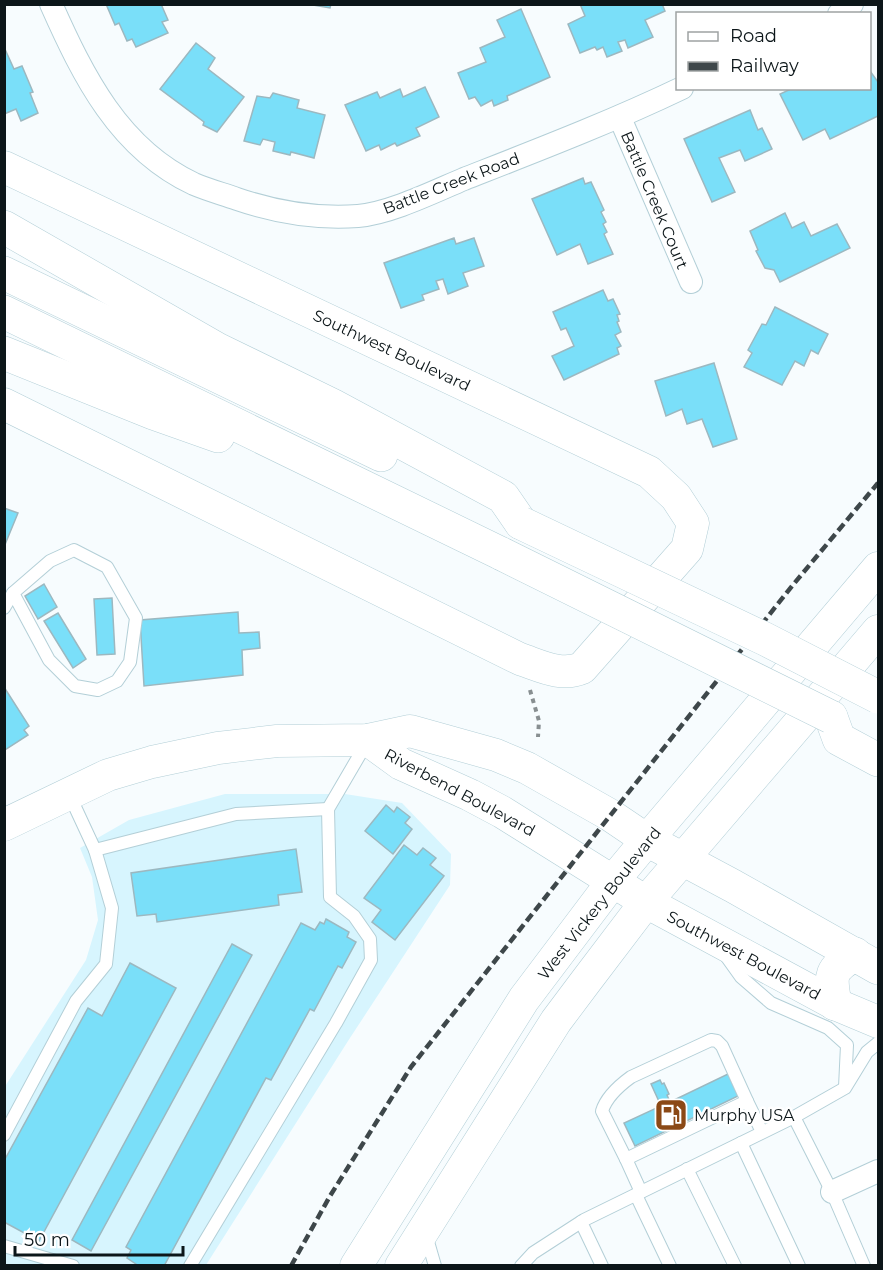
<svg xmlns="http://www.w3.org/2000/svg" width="883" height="1270" font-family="Montserrat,sans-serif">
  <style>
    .built { fill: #d7f5fe }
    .building { fill: #7adff9; stroke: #9cb8c0; stroke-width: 1.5 }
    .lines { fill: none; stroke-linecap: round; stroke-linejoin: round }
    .lane-casing { stroke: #b3cfd7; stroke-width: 14 }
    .street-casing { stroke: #b3cfd7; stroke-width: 24 }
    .secondary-casing { stroke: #b3cfd7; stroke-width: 33 }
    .highway-casing { stroke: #b3cfd7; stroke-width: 34 }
    .path { stroke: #888f91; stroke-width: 4; stroke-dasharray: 4.5 4.5; stroke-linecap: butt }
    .lane { stroke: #fff; stroke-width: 12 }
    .street { stroke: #fff; stroke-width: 22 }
    .secondary { stroke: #fff; stroke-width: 32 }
    .highway { stroke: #fff; stroke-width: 33 }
    .rail { stroke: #3e474a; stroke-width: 4.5; stroke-dasharray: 9 4.5; stroke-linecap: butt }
    .highway-bridge-casing { stroke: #b3cfd7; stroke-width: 34; stroke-linecap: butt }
    .highway-bridge { stroke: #fff; stroke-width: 33 }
    .labels { text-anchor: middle; stroke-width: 5; stroke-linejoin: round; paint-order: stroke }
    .street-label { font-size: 16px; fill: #0c1619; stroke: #fff }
    .poi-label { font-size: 16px; fill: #0c1619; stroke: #fff; text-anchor: start }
  </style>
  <rect width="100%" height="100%" fill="#f7fcfe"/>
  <path class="built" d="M 225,794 L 345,794 L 402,803 L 451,854 L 450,885 L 348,1041 L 206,1265 L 10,1266 L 5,1264 L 4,1088 L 86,960 L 98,920 L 92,877 L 80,848 L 129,820 Z"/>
  <g class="building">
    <path d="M 106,4 L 161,4 L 168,20 L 162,22 L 168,33 L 136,47 L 132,39 L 127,41 L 119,23 L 115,25 Z"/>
    <path d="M 307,4 L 331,4 L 330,8 Z"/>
    <path d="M 580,4 L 662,4 L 665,11 L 645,20 L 653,37 L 628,48 L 625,40 L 618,42 L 622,51 L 607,57 L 603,47 L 597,50 L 595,47 L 580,53 L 568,24 L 585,16 Z"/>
    <path d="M 521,9 L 550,77 L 507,96 L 508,100 L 494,106 L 492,100 L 481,106 L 475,97 L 469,99 L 458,73 L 486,62 L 480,48 L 505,37 L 497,20 Z"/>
    <path d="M 196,43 L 215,58 L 208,69 L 244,97 L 217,132 L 203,125 L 204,122 L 160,89 Z"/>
    <path d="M 4,47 L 14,69 L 22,66 L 33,92 L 30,93 L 38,113 L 21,121 L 16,109 L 4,114 Z"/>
    <path d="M 870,71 L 878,82 L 878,116 L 830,139 L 825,129 L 803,140 L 780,94 L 793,88 L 870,88 Z"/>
    <path d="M 425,87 L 439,117 L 416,128 L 420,136 L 397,146 L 395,143 L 381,150 L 379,145 L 366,151 L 345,105 L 377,92 L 380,98 L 400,89 L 403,97 Z"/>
    <path d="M 273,93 L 299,100 L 297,108 L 325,115 L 314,158 L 291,152 L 290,155 L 273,151 L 275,142 L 263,139 L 260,145 L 244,141 L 257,96 L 270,98 Z"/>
    <path d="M 750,110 L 758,130 L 762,128 L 772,149 L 745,161 L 740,150 L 719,158 L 735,192 L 712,202 L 684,139 Z"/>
    <path d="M 583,178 L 585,184 L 591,182 L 604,210 L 601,212 L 606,222 L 603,224 L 607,232 L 604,234 L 613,254 L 588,264 L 580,244 L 557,255 L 532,199 Z"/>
    <path d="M 785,213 L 792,228 L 804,222 L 811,236 L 837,224 L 850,248 L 780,282 L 774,270 L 765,268 L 756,251 L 758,250 L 750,231 Z"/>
    <path d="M 454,238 L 456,244 L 474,238 L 484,266 L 463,273 L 468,286 L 448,294 L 443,279 L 436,281 L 439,289 L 422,295 L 424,300 L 401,308 L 384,263 Z"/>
    <path d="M 603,290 L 608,301 L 613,299 L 620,314 L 617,315 L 619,321 L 617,322 L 621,332 L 615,335 L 621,346 L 617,348 L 619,354 L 564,380 L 552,356 L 574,346 L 566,328 L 561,330 L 553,312 Z"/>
    <path d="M 775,307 L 828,334 L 818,354 L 811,350 L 804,366 L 795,361 L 782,385 L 744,367 L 752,353 L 748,350 L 762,324 L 766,325 Z"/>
    <path d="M 714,363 L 737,439 L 713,447 L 702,419 L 687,424 L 682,409 L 666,416 L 655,381 Z"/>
    <path d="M 4,508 L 18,513 L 4,547 Z"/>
    <path d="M 44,584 L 57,607 L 38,619 L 25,596 Z"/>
    <path d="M 112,598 L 115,654 L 97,655 L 94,599 Z"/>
    <path d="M 238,612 L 239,633 L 259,632 L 260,648 L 242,650 L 243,675 L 144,686 L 140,620 Z"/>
    <path d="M 58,613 L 86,659 L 73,668 L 44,621 Z"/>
    <path d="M 4,687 L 29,726 L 24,730 L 28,735 L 5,750 Z"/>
    <path d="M 386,805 L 394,812 L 397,807 L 410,817 L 405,823 L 412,829 L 393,854 L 365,831 Z"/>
    <path d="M 404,845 L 417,855 L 423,848 L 436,858 L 430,865 L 444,876 L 395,940 L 372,922 L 381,910 L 364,898 Z"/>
    <path d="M 296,849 L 302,892 L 278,895 L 279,905 L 157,922 L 156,914 L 137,916 L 131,873 Z"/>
    <path d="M 326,919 L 349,932 L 347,937 L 356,942 L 342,968 L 338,966 L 314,1011 L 310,1009 L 271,1080 L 266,1078 L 164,1266 L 139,1266 L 127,1258 L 131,1250 L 126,1247 L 301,923 L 315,930 L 320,922 L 324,924 Z"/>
    <path d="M 232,944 L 252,955 L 91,1251 L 72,1240 Z"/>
    <path d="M 130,963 L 176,988 L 39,1241 L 4,1222 L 4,1161 L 88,1008 L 102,1016 Z"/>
    <path d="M 728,1074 L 738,1096 L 635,1146 L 624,1123 L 661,1106 L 651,1084 L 660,1080 L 662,1084 L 664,1083 L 669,1094 L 667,1095 L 670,1102 Z"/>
  </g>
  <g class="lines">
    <g class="lane-casing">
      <g id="lane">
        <path d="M 74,550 L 107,567 L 136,618 L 130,662 L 117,681 L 98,690 L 75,686 L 49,660 L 13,593 L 50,561 Z"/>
        <path d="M 4,608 L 13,593"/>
        <path d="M 69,794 L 95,850 L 236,814 L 328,809"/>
        <path d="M 726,956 L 741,977 L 771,1003 L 828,1028 L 847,1045 L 845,1087"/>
        <path d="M 794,1117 L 832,1192 L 864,1266"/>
        <path d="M 4,1135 L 76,1001 L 106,964 L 112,908 L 95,850"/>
        <path d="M 741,1143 L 799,1266"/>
        <path d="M 626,1159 L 602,1111 C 606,1098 620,1085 631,1077 L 711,1040 L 717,1041 L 722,1046 L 747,1101"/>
        <path d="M 687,1169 L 735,1266"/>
        <path d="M 641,1192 L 626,1159 L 747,1101 L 762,1132"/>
        <path d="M 636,1195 L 670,1266"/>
        <path d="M 581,1222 L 602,1266"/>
        <path d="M 426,1235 L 435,1266"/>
        <path d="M 4,1246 L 73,1266"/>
        <path d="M 190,1266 L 336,1023 L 371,960 L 370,939 L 354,916 L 330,897 L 328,809 L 366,744"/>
        <path d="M 521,1266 L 533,1253 L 584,1220 L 794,1117 L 845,1088 L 867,1052 L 878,1043"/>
      </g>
    </g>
    <g class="street-casing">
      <g id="street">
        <path d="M 51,4 C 83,76 119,149 194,184 C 208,190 223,194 237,199 C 275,212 317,219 358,216 C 391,213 433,192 464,179 C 538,150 611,122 682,88"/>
        <path d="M 839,14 L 852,4"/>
        <path d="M 620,118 L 691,282"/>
        <path d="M 832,1192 L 878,1171"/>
      </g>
    </g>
    <g class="secondary-casing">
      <g id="secondary">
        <path d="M 4,167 L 649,472 L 676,497 L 693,523 L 687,549 L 582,668 C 561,677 541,666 520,659 L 4,404"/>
        <path d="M 368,740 L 401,764 L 470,795 L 502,812 L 646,902 L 835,1004 L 878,1022"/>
        <path d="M 4,825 L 108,775 L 152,762 L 218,748 L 277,741 L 368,740 L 410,731 L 496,755 L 527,768 L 610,815 L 647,840"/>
        <path d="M 356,1266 L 524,999 L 613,881 L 647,840 L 878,568"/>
        <path d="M 401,1266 L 556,1021 L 586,981 L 646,902 L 878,631"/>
      </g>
    </g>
    <g class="highway-casing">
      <g id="highway">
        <path d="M 4,227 L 217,349 L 332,405 L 503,497 L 521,523"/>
        <path d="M 4,273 L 381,455"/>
        <path d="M 4,312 L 502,554"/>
        <path d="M 4,353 L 153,413 L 218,436"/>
        <path d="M 831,717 L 839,739 L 878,760"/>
        <path d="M 647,840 L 733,886 L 878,968"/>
        <path d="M 835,1004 C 830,974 829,971 855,954"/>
      </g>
    </g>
    <path class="path" d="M 530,690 L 539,721 L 538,737"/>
    <use href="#lane" class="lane"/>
    <use href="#street" class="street"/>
    <use href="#secondary" class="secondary"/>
    <use href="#highway" class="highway"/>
    <path class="rail" d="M 291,1266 L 330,1196 L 411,1067 L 792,586 L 878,483"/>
    <g class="highway-bridge-casing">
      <g id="highway-bridge">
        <path d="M 521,523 L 765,639 L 878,697"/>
        <path d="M 502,554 L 831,717"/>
      </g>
    </g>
    <use href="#highway-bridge" class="highway-bridge"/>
  </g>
  <defs>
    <g id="fuel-square" transform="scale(1.725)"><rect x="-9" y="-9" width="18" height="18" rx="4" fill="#8b4916" stroke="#fff"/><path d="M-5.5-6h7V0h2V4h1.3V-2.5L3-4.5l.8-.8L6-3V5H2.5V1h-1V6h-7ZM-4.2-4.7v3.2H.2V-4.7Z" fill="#fff"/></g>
  </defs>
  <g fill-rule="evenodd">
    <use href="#fuel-square" x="671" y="1115"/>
  </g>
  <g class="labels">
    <g class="street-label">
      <text transform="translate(451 183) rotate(-21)" y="6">Battle Creek Road</text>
      <text transform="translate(655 200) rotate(67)" y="6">Battle Creek Court</text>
      <text transform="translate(392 350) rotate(25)" y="6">Southwest Boulevard</text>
      <text transform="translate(460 792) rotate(28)" y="6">Riverbend Boulevard</text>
      <text transform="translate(599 903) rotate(-52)" y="6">West Vickery Boulevard</text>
      <text transform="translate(744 955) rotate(28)" y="6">Southwest Boulevard</text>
    </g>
    <g class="poi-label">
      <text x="694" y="1121">Murphy USA</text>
    </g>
  </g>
  <rect width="883" height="1270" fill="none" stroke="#0c1619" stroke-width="12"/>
  <rect x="676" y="12" width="195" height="78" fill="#ffffff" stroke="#9ea2a3" stroke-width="1.5"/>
  <rect x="688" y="32" width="30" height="9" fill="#ffffff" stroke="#9ea2a3" stroke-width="1.5"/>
  <text x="730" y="42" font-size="18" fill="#0c1619">Road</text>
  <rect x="688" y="62" width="30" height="9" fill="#3e474a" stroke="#9ea2a3" stroke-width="1.5"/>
  <text x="730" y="72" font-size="18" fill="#0c1619">Railway</text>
  <path d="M15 1246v9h168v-9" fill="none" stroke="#0c1619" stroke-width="3"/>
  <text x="24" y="1246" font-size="18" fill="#0c1619" stroke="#ffffff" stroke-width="4.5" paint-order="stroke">50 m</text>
</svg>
